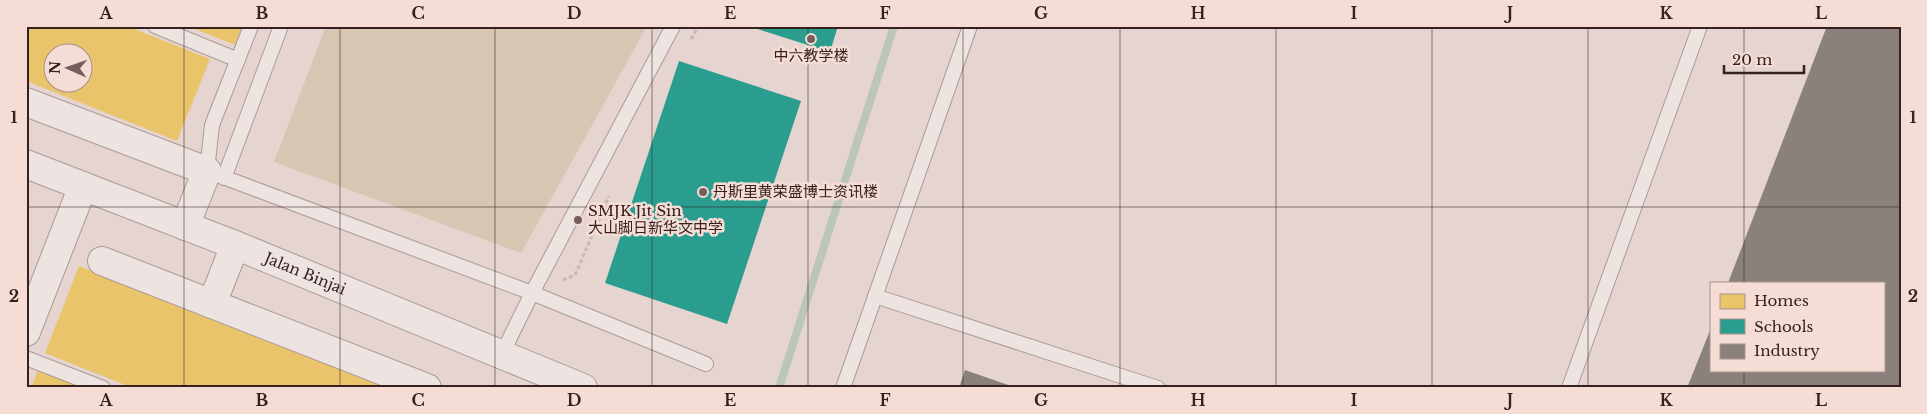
<svg xmlns="http://www.w3.org/2000/svg" width="1927" height="414" font-family="'Libre Baskerville','Noto Sans SC',serif">
  <style>
    .green { fill: #d7c6b2 }
    .homes { fill: #e9c46a; fill-rule: evenodd }
    .schools { fill: #2a9d8f }
    .industry { fill: #8a817c }
    .lines { fill: none; stroke-linecap: round; stroke-linejoin: round }
    .stream { stroke: #bac7b8; stroke-width: 8 }
    .service-casing { stroke: #aa9b98; stroke-width: 16 }
    .minor-casing { stroke: #aa9b98; stroke-width: 30 }
    .tertiary-casing { stroke: #aa9b98; stroke-width: 30 }
    .path { stroke: #c6bab8; stroke-width: 3; stroke-dasharray: 4 2.5; stroke-linecap: butt }
    .service { stroke: #ede3e1; stroke-width: 14 }
    .minor { stroke: #ede3e1; stroke-width: 28 }
    .tertiary { stroke: #ede3e1; stroke-width: 28 }
    .grid { fill: none; stroke: #392020; stroke-width: 1; stroke-opacity: 0.55 }
    .poi-dot { fill: #755f5d; stroke: #f5ddd6; stroke-width: 2 }
    .labels { text-anchor: middle; stroke-width: 5; stroke-linejoin: round; paint-order: stroke }
    .poi-label { font-size: 15px; fill: #392020; stroke: #f5ddd6; text-anchor: start }
    .street-label { font-size: 15px; fill: #392020; stroke: #f5ddd6 }
    .neatline { fill: none; stroke: #392020; stroke-width: 2 }
    .grid-label { font-size: 16px; text-anchor: middle; font-weight: bold; fill: #392020 }
  </style>
  <rect width="100%" height="100%" fill="#e5d4cf"/>
  <path class="green" d="M 326,26 L 647,26 L 521,253 L 274,162 Z"/>
  <g class="homes">
    <path d="M 26,26 L 127,26 L 210,59 L 177,141 L 26,81 ZM 52,52 L 82,52 L 82,82 L 52,82 Z"/>
    <path d="M 188,26 L 242,26 L 235,45 Z"/>
    <path d="M 79,266 L 388,388 L 133,388 L 45,353 Z"/>
    <path d="M 38,370 L 82,388 L 31,388 Z"/>
  </g>
  <g class="schools">
    <path d="M 748,26 L 838,26 L 830,52 Z"/>
    <path d="M 679,61 L 801,101 L 727,324 L 605,283 Z"/>
  </g>
  <g class="industry">
    <path d="M 1827,26 L 1901,26 L 1901,388 L 1687,388 L 1711,328 L 1711,370 L 1883,370 L 1883,283 L 1728,283 Z"/>
    <path d="M 965,370 L 1014,387 L 1014,388 L 959,388 Z"/>
  </g>
  <g class="lines">
    <path class="stream" d="M 779,388 L 894,26"/>
    <g class="service-casing">
      <g id="service">
        <path d="M 155,26 L 238,60"/>
        <path d="M 251,26 L 212,125 L 207,171 L 532,293 L 502,354"/>
        <path d="M 673,26 L 532,293 L 706,364"/>
        <path d="M 224,178 L 281,26"/>
        <path d="M 875,296 L 1158,388"/>
        <path d="M 26,358 L 103,388"/>
        <path d="M 843,388 L 970,26"/>
        <path d="M 1569,388 L 1700,26"/>
      </g>
    </g>
    <g class="minor-casing">
      <g id="minor">
        <path d="M 26,102 L 207,171 L 185,226"/>
        <path d="M 102,261 L 427,388"/>
        <path d="M 212,304 L 235,245"/>
        <path d="M 26,332 L 83,186"/>
      </g>
    </g>
    <g class="tertiary-casing">
      <g id="tertiary">
        <path id="s1" d="M 26,164 L 235,245 L 583,388"/>
      </g>
    </g>
    <g class="path">
      <path d="M 691,39 L 699,26"/>
      <path d="M 563,280 L 575,275 L 609,196"/>
    </g>
    <use href="#service" class="service"/>
    <use href="#minor" class="minor"/>
    <use href="#tertiary" class="tertiary"/>
  </g>
  <path class="grid" d="M 184,26 L 184,388M 340,26 L 340,388M 495,26 L 495,388M 652,26 L 652,388M 808,26 L 808,388M 963,26 L 963,388M 1120,26 L 1120,388M 1276,26 L 1276,388M 1432,26 L 1432,388M 1588,26 L 1588,388M 1744,26 L 1744,283M 26,207 L 1901,207M 1744,370 L 1744,388"/>
  <g class="poi-dot">
    <circle cx="811" cy="39" r="5"/>
    <circle cx="703" cy="192" r="5"/>
    <circle cx="578" cy="220" r="5"/>
  </g>
  <g class="labels">
    <g class="poi-label">
      <text x="811" y="61" text-anchor="middle">中六教学楼</text>
      <text x="713" y="197">丹斯里黄荣盛博士资讯楼</text>
      <text x="588" y="216">SMJK Jit Sin<tspan x="588" dy="17">大山脚日新华文中学</tspan></text>
    </g>
    <g class="street-label">
      <text dy="5" stroke="none"><textPath href="#s1" startOffset="300">Jalan Binjai</textPath></text>
    </g>
  </g>
  <rect width="1927" height="414" fill="none" stroke="#f5ddd6" stroke-width="55"/>
  <rect x="1710" y="282" width="175" height="90" fill="#f5ddd6" stroke="#aa918d"/>
  <rect x="1720" y="294" width="25" height="15" fill="#e9c46a" stroke="#aa918d"/>
  <text x="1754" y="306" font-size="15" fill="#392020">Homes</text>
  <rect x="1720" y="319" width="25" height="15" fill="#2a9d8f" stroke="#aa918d"/>
  <text x="1754" y="332" font-size="15" fill="#392020">Schools</text>
  <rect x="1720" y="344" width="25" height="15" fill="#8a817c" stroke="#aa918d"/>
  <text x="1754" y="356" font-size="15" fill="#392020">Industry</text>
  <g transform="translate(68 68) rotate(272)"><circle r="24" fill="#f5ddd6" stroke="#aa918d"/>
  <path d="M0-4L9 19L0 12L-9 19Z" fill="#755f5d"/>
  <text y="-8" font-size="14" font-weight="bold" text-anchor="middle" fill="#392020">N</text>
  </g>
  <path d="M1724 65v8h80v-8" fill="none" stroke="#392020" stroke-width="2.5"/>
  <text x="1732" y="65" font-size="15" fill="#392020" stroke="#f5ddd6" stroke-width="4" paint-order="stroke">20 m</text>
  <rect x="28" y="28" width="1872" height="358" class="neatline"/>
  <g class="grid-label">
    <text x="106" y="19">A</text>
    <text x="262" y="19">B</text>
    <text x="418" y="19">C</text>
    <text x="574" y="19">D</text>
    <text x="730" y="19">E</text>
    <text x="885" y="19">F</text>
    <text x="1041" y="19">G</text>
    <text x="1198" y="19">H</text>
    <text x="1354" y="19">I</text>
    <text x="1510" y="19">J</text>
    <text x="1666" y="19">K</text>
    <text x="1821" y="19">L</text>
    <text x="14" y="123">1</text>
    <text x="1913" y="123">1</text>
    <text x="14" y="302">2</text>
    <text x="1913" y="302">2</text>
    <text x="106" y="406">A</text>
    <text x="262" y="406">B</text>
    <text x="418" y="406">C</text>
    <text x="574" y="406">D</text>
    <text x="730" y="406">E</text>
    <text x="885" y="406">F</text>
    <text x="1041" y="406">G</text>
    <text x="1198" y="406">H</text>
    <text x="1354" y="406">I</text>
    <text x="1510" y="406">J</text>
    <text x="1666" y="406">K</text>
    <text x="1821" y="406">L</text>
  </g>
</svg>
